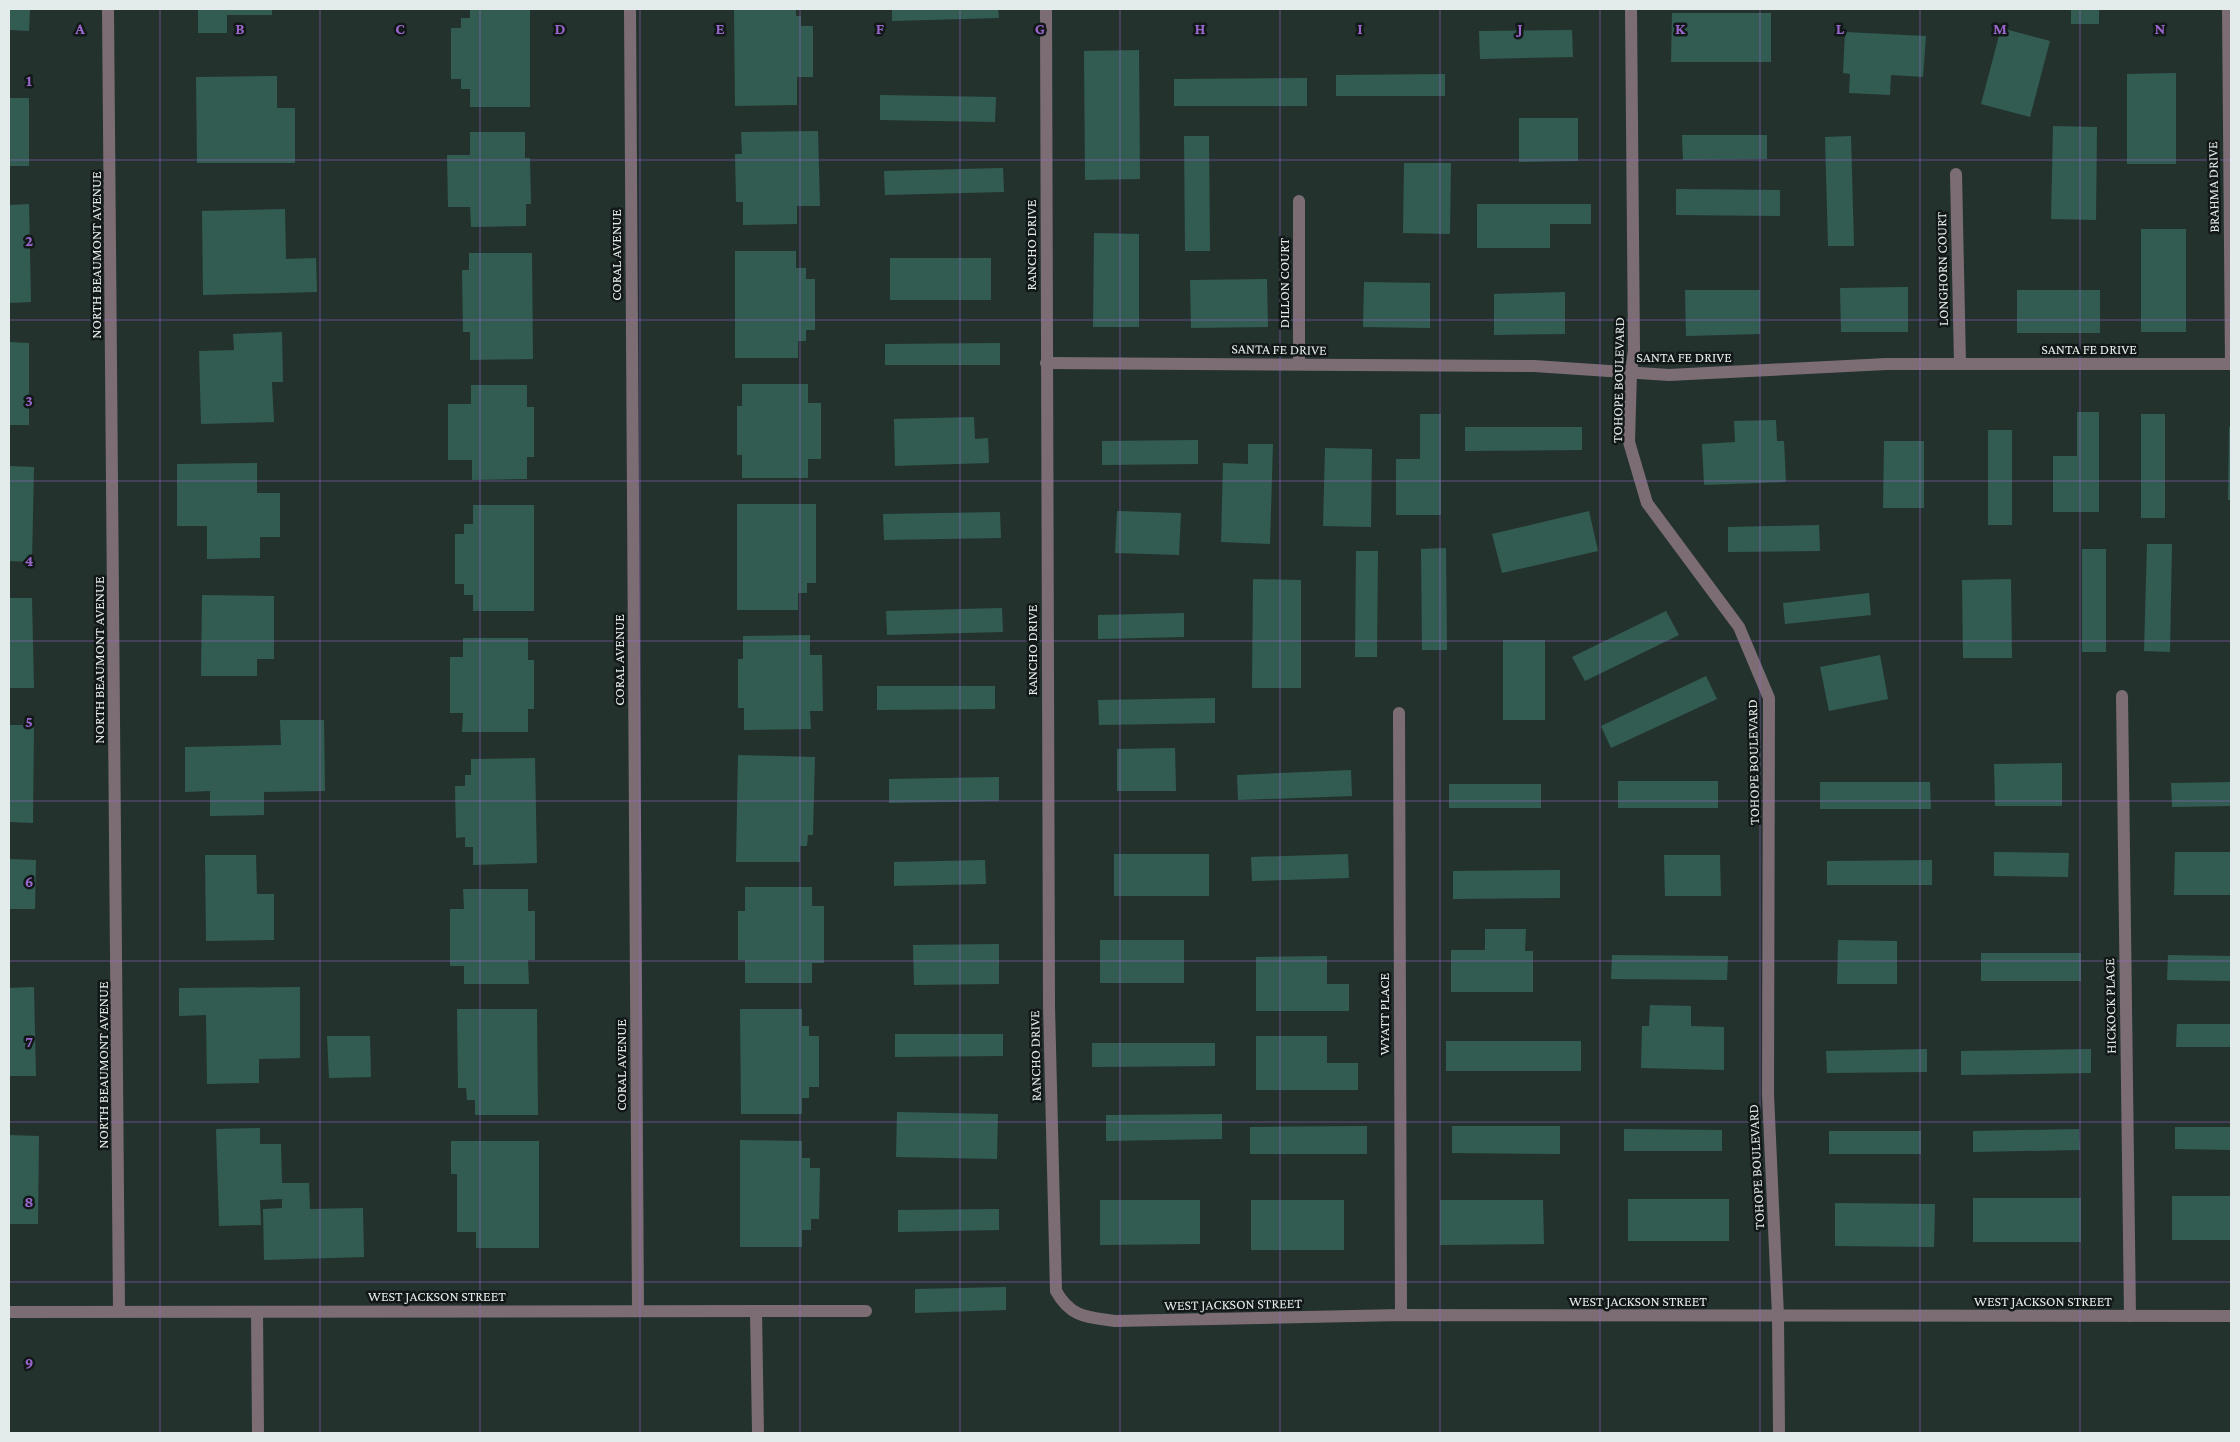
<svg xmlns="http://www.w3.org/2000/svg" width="2240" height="1442" font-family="'Crimson Pro',serif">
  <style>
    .building { fill: #325c52 }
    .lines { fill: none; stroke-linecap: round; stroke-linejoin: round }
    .minor { stroke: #7c6d75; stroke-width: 12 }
    .grid { fill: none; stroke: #9a66cc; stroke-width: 1; stroke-opacity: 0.55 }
    .labels { text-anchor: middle; stroke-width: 5; stroke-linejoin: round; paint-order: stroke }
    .street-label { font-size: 14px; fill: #e3ecea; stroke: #121817 }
    .grid-label { font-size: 16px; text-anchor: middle; font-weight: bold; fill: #9a66cc; stroke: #121817; stroke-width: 5; stroke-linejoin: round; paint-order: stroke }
  </style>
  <rect width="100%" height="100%" fill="#24322e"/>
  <g class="building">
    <path d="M 9,9 L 30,9 L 29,31 L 9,30 Z"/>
    <path d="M 198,9 L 272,9 L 272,15 L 227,15 L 227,33 L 198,33 Z"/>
    <path d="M 470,9 L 530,9 L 530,107 L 470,107 L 470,89 L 461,89 L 461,79 L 451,79 L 451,28 L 461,28 L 461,18 L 470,18 Z"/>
    <path d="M 734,9 L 796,9 L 796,16 L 801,16 L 801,26 L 813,26 L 813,77 L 797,77 L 797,105 L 735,106 Z"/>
    <path d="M 892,9 L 998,9 L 999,18 L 892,21 Z"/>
    <rect x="2071" y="9" width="28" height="15"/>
    <path d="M 1672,13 L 1771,13 L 1771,62 L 1671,62 Z"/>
    <path d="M 2001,28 L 2050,41 L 2030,117 L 1981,104 Z"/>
    <path d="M 1572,30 L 1573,57 L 1480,59 L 1479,31 Z"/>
    <path d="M 1845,32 L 1926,36 L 1923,77 L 1891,75 L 1890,95 L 1849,93 L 1850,74 L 1843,73 Z"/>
    <path d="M 1139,50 L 1140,179 L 1085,180 L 1084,51 Z"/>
    <path d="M 2176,73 L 2176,164 L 2127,164 L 2127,74 Z"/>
    <path d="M 1445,74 L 1445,96 L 1336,96 L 1336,75 Z"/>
    <path d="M 277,76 L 277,108 L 295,108 L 295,163 L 197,163 L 196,77 Z"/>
    <path d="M 1307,78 L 1307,106 L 1174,106 L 1174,79 Z"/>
    <path d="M 880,95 L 996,97 L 995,122 L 880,120 Z"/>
    <rect x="9" y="98" width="20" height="68"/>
    <path d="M 1519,118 L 1578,118 L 1578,161 L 1519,162 Z"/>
    <path d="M 2053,126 L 2097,127 L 2096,220 L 2051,219 Z"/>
    <path d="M 818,131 L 820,206 L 797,206 L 797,224 L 743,225 L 743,202 L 736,202 L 735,154 L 742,154 L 741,132 Z"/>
    <path d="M 470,132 L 525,132 L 525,158 L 530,158 L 531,204 L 526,204 L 526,226 L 471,227 L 470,207 L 448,207 L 447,155 L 470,155 Z"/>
    <path d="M 1682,135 L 1767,135 L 1767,159 L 1683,160 Z"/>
    <path d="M 1184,136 L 1209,136 L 1210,251 L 1185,251 Z"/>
    <path d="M 1851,136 L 1854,246 L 1828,246 L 1825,137 Z"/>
    <path d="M 1404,163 L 1451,163 L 1450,234 L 1403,233 Z"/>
    <path d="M 1003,168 L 1004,192 L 885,195 L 884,171 Z"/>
    <path d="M 1676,189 L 1780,190 L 1780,216 L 1676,215 Z"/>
    <path d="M 29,204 L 31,302 L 9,303 L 9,205 Z"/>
    <path d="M 1477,204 L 1591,204 L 1591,224 L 1550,224 L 1550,248 L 1477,248 Z"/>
    <path d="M 285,209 L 286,259 L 316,258 L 317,292 L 203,295 L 202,211 Z"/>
    <rect x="2141" y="229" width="45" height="103"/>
    <path d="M 1094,233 L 1139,234 L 1139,327 L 1093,327 Z"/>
    <path d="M 735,251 L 796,251 L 796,268 L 806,268 L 806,279 L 815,279 L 815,330 L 806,330 L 806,341 L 798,341 L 798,358 L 735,358 Z"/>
    <path d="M 469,253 L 532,253 L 533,359 L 470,360 L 470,332 L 463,332 L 462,270 L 469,270 Z"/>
    <rect x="890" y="258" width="101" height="42"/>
    <path d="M 1267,279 L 1268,327 L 1191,328 L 1190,280 Z"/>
    <path d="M 1364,282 L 1430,283 L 1430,328 L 1363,327 Z"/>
    <path d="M 1908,287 L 1908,332 L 1841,332 L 1840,288 Z"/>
    <path d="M 1685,290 L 1760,290 L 1760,334 L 1686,336 Z"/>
    <rect x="2017" y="290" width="83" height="43"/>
    <path d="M 1565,292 L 1565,334 L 1494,335 L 1494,294 Z"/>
    <path d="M 282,332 L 283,382 L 272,382 L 274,422 L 201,424 L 199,351 L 234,350 L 233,334 Z"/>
    <path d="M 9,342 L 29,343 L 29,425 L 9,425 Z"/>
    <path d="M 1000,343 L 1000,365 L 885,365 L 885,344 Z"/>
    <path d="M 742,384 L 808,384 L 808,403 L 821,403 L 821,459 L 808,459 L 808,478 L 742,478 L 742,455 L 737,455 L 737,406 L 742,406 Z"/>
    <path d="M 471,385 L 527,385 L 527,407 L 534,407 L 534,457 L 527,457 L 527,479 L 472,480 L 472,460 L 448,460 L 448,404 L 471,404 Z"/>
    <path d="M 2077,412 L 2099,412 L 2099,512 L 2053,512 L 2053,456 L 2077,456 Z"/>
    <path d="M 1420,414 L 1441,414 L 1441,515 L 1396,515 L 1396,459 L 1420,459 Z"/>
    <rect x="2141" y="414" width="24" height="104"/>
    <path d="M 974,417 L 975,439 L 988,438 L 989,463 L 895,466 L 894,419 Z"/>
    <path d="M 1776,420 L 1777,441 L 1784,441 L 1786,482 L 1704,485 L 1702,444 L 1735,442 L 1734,421 Z"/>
    <path d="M 1465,427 L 1582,427 L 1582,450 L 1465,451 Z"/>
    <path d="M 2229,427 L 2231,427 L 2231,500 L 2228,500 Z"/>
    <rect x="1988" y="430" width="24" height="95"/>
    <path d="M 1198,440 L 1198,464 L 1102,465 L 1102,441 Z"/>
    <path d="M 1884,441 L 1924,441 L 1924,508 L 1883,508 Z"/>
    <path d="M 1248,444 L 1273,444 L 1270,544 L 1221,542 L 1223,463 L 1248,464 Z"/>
    <path d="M 1325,448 L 1372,449 L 1371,527 L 1323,526 Z"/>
    <path d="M 257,463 L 257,493 L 280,493 L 280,537 L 260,537 L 260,558 L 207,559 L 207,526 L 177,526 L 177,464 Z"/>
    <path d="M 9,466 L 34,467 L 32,562 L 9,561 Z"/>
    <path d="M 737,504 L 816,504 L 816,583 L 807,583 L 807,593 L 798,593 L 798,610 L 737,610 Z"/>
    <path d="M 473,505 L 534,505 L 534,611 L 473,611 L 473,595 L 464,595 L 464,584 L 455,584 L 455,534 L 464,534 L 464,524 L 473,524 Z"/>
    <path d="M 1117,511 L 1181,513 L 1179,555 L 1115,553 Z"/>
    <path d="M 1589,511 L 1598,551 L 1502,573 L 1492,534 Z"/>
    <path d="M 1000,512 L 1001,538 L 884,540 L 883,514 Z"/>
    <path d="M 1819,525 L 1820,551 L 1728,552 L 1728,527 Z"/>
    <path d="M 2147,544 L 2172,544 L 2170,652 L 2144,651 Z"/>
    <path d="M 1446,548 L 1447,650 L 1422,650 L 1421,549 Z"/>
    <rect x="2082" y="549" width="24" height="103"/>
    <path d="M 1356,551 L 1378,551 L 1377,657 L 1355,657 Z"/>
    <path d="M 1253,579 L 1301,580 L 1301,688 L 1252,688 Z"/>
    <path d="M 2011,579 L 2012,658 L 1963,658 L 1962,580 Z"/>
    <path d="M 1869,593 L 1871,615 L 1785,624 L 1783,603 Z"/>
    <path d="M 202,595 L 274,596 L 274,659 L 257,659 L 257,676 L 201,676 Z"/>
    <path d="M 9,598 L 32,598 L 34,688 L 9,688 Z"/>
    <path d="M 1002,608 L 1003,632 L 887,635 L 886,611 Z"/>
    <path d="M 1666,611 L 1679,635 L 1585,681 L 1572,657 Z"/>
    <path d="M 1184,613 L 1184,637 L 1098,639 L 1098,615 Z"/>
    <path d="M 810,635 L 810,655 L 822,655 L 823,711 L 810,711 L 811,729 L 744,730 L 744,708 L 738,708 L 738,659 L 743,659 L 743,636 Z"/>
    <path d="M 463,638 L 528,638 L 528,660 L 534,660 L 534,709 L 528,709 L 528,732 L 462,732 L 463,713 L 450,713 L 450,657 L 463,657 Z"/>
    <rect x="1503" y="640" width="42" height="80"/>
    <path d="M 1880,655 L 1888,699 L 1829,711 L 1820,667 Z"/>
    <path d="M 1706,676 L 1717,699 L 1611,748 L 1601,726 Z"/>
    <path d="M 877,686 L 995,686 L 995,709 L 877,710 Z"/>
    <path d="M 1215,698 L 1215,723 L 1099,725 L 1098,700 Z"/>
    <path d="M 280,720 L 324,720 L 325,791 L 264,792 L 264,815 L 210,816 L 210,791 L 185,792 L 185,747 L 281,745 Z"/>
    <path d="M 9,725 L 34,725 L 33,823 L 9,822 Z"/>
    <path d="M 1175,748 L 1176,791 L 1117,791 L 1117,749 Z"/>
    <path d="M 738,755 L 815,757 L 813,835 L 808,835 L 807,846 L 800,846 L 800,862 L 736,862 Z"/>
    <path d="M 535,758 L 537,863 L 473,865 L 473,847 L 465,847 L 465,837 L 456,838 L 455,786 L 465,786 L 465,775 L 471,775 L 471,759 Z"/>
    <path d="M 2062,763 L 2062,806 L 1995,806 L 1994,764 Z"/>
    <path d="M 1351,770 L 1352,796 L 1238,800 L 1237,775 Z"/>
    <path d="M 999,777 L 999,801 L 889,803 L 889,779 Z"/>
    <rect x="1618" y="781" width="100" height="27"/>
    <path d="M 1820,782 L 1930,782 L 1931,809 L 1820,809 Z"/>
    <path d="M 2231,782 L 2231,806 L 2172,807 L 2171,783 Z"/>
    <rect x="1449" y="784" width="92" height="24"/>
    <path d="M 1994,852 L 2069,853 L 2068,877 L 1994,876 Z"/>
    <path d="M 2175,852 L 2231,852 L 2231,895 L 2174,895 Z"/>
    <rect x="1114" y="854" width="95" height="42"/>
    <path d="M 1348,854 L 1349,878 L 1252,881 L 1251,857 Z"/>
    <path d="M 205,855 L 256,855 L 257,894 L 274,894 L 274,940 L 206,941 Z"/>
    <path d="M 1664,855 L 1720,855 L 1721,896 L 1665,896 Z"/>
    <path d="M 9,859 L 36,860 L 35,909 L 9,909 Z"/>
    <path d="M 985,860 L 986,884 L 894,886 L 894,862 Z"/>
    <path d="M 1932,860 L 1932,885 L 1827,885 L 1827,861 Z"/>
    <path d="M 1560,870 L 1560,898 L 1453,899 L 1453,871 Z"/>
    <path d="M 745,887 L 812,887 L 812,906 L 824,906 L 824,963 L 812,963 L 812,983 L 745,983 L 745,960 L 738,960 L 738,911 L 745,911 Z"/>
    <path d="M 463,889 L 528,889 L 528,911 L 535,911 L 535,960 L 528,960 L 529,984 L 464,984 L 464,966 L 450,966 L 450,909 L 464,909 Z"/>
    <path d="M 1485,929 L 1526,929 L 1525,951 L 1533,951 L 1533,992 L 1451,992 L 1451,950 L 1485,950 Z"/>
    <rect x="1100" y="940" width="84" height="43"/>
    <path d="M 1838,940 L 1897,941 L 1897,984 L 1837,984 Z"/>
    <path d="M 999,944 L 999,984 L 914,985 L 913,945 Z"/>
    <rect x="1981" y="953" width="100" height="28"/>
    <path d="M 1612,955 L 1728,956 L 1727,980 L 1611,979 Z"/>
    <path d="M 2168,955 L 2231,956 L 2231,981 L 2167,980 Z"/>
    <path d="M 1327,956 L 1327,984 L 1349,984 L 1349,1011 L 1256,1011 L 1256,957 Z"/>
    <path d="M 34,987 L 36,1076 L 9,1076 L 9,988 Z"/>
    <path d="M 300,987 L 300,1058 L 259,1059 L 259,1083 L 207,1084 L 206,1015 L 179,1016 L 179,988 Z"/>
    <path d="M 1650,1005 L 1691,1006 L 1691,1026 L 1724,1027 L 1724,1070 L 1641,1068 L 1642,1026 L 1649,1026 Z"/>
    <path d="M 457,1009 L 537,1009 L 538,1115 L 475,1115 L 475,1100 L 467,1100 L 466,1088 L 458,1088 Z"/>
    <path d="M 740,1009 L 802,1009 L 802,1026 L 809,1026 L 809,1036 L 819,1036 L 819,1087 L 809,1087 L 809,1098 L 802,1098 L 802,1114 L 741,1114 Z"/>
    <path d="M 2177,1024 L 2231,1024 L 2231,1047 L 2176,1047 Z"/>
    <path d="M 895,1034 L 1003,1034 L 1003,1056 L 895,1057 Z"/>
    <path d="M 327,1036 L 370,1036 L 371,1077 L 329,1078 Z"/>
    <path d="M 1256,1036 L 1327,1036 L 1327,1063 L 1358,1063 L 1358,1090 L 1256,1090 Z"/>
    <rect x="1446" y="1041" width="135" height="30"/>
    <path d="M 1092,1043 L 1215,1043 L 1215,1066 L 1092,1067 Z"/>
    <path d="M 1927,1049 L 1927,1072 L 1827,1073 L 1826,1051 Z"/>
    <path d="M 2091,1049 L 2091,1073 L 1961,1075 L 1961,1051 Z"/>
    <path d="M 897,1112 L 998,1114 L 997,1159 L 896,1157 Z"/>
    <path d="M 1222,1114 L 1222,1139 L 1106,1141 L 1106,1115 Z"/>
    <path d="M 1367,1126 L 1367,1154 L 1250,1154 L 1250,1127 Z"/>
    <path d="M 1452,1126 L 1560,1126 L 1560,1154 L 1452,1153 Z"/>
    <path d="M 2175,1127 L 2231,1127 L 2231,1150 L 2175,1149 Z"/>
    <path d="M 260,1128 L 260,1144 L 281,1144 L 282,1183 L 309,1183 L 310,1209 L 363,1208 L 364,1257 L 264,1260 L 263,1209 L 282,1208 L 282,1199 L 260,1200 L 261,1225 L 219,1226 L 216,1129 Z"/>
    <path d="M 1624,1129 L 1722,1130 L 1722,1151 L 1624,1151 Z"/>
    <path d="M 2079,1129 L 2080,1150 L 1973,1152 L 1973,1131 Z"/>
    <rect x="1829" y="1131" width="92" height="23"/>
    <path d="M 9,1135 L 39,1136 L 38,1224 L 9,1224 Z"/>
    <path d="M 740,1140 L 802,1141 L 802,1158 L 810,1158 L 810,1168 L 820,1168 L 819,1219 L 811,1219 L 811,1230 L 802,1230 L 802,1247 L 740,1247 Z"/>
    <path d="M 451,1141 L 539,1141 L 539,1248 L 476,1248 L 476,1232 L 457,1232 L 457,1174 L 451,1174 Z"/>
    <rect x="2172" y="1196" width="59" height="44"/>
    <rect x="1973" y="1198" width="108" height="44"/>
    <rect x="1628" y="1199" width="101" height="42"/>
    <path d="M 1100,1200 L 1200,1200 L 1200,1244 L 1100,1245 Z"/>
    <rect x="1251" y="1200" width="93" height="50"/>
    <path d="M 1440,1200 L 1543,1200 L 1544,1244 L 1440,1245 Z"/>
    <path d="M 1835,1203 L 1935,1204 L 1934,1247 L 1835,1246 Z"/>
    <path d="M 999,1209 L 999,1230 L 898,1232 L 898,1210 Z"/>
    <path d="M 1006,1287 L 1006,1310 L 915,1313 L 915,1289 Z"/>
  </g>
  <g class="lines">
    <g class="minor">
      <path d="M 108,9 L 119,1311"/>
      <path d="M 630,9 L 638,1311"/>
      <path d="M 1046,9 L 1049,1006 L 1056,1291 C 1071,1318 1088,1317 1115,1321 L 1401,1315 L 2231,1316"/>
      <path d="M 1631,9 L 1634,350 L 1631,372 L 1629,442 L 1647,503 L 1739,627 L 1769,698 L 1768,1094 L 1778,1316 L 1779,1433"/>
      <path d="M 2228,9 L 2231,364"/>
      <path d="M 1956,174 L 1960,364"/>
      <path d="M 1299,201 L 1299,364"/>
      <path d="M 1046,363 L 1534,366 L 1669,375 L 1886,364 L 2231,364"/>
      <path d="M 2122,696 L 2130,1316"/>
      <path d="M 1399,713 L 1401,1315"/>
      <path d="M 9,1312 L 866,1311"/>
      <path d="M 257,1312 L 258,1433"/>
      <path d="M 756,1312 L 758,1433"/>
    </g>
  </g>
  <path class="grid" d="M 160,9 L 160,1433M 320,9 L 320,1433M 480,9 L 480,1433M 640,9 L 640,1433M 800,9 L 800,1433M 960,9 L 960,1433M 1120,9 L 1120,1433M 1280,9 L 1280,1433M 1440,9 L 1440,1433M 1600,9 L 1600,1433M 1760,9 L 1760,1433M 1920,9 L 1920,1433M 2080,9 L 2080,1433M 9,160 L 2231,160M 9,320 L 2231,320M 9,481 L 2231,481M 9,641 L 2231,641M 9,801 L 2231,801M 9,961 L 2231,961M 9,1122 L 2231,1122M 9,1282 L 2231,1282"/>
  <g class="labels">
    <g class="street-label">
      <text transform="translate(2213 187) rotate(-91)" y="5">BRAHMA DRIVE</text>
      <text transform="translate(1031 245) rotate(-90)" y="5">RANCHO DRIVE</text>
      <text transform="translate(96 255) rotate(-90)" y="5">NORTH BEAUMONT AVENUE</text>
      <text transform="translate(616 255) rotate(-90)" y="5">CORAL AVENUE</text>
      <text transform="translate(1942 269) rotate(-91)" y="5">LONGHORN COURT</text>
      <text transform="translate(1284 283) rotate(-90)" y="5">DILLON COURT</text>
      <text transform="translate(1279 349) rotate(1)" y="5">SANTA FE DRIVE</text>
      <text x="2089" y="354">SANTA FE DRIVE</text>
      <text x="1684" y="362">SANTA FE DRIVE</text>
      <text transform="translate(1618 380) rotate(-89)" y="5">TOHOPE BOULEVARD</text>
      <text transform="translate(1032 650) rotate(-90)" y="5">RANCHO DRIVE</text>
      <text transform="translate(99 660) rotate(-90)" y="5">NORTH BEAUMONT AVENUE</text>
      <text transform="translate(619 660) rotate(-90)" y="5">CORAL AVENUE</text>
      <text transform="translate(1753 762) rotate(-91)" y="5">TOHOPE BOULEVARD</text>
      <text transform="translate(2110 1006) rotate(-91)" y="5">HICKOCK PLACE</text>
      <text transform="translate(1384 1014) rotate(-90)" y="5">WYATT PLACE</text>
      <text transform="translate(1035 1056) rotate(-91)" y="5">RANCHO DRIVE</text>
      <text transform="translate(103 1065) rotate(-90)" y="5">NORTH BEAUMONT AVENUE</text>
      <text transform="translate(621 1065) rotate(-90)" y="5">CORAL AVENUE</text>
      <text transform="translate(1756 1167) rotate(-93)" y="5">TOHOPE BOULEVARD</text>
      <text x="437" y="1301">WEST JACKSON STREET</text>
      <text x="1638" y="1306">WEST JACKSON STREET</text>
      <text x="2043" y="1306">WEST JACKSON STREET</text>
      <text transform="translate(1233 1304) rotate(-1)" y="5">WEST JACKSON STREET</text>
    </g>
  </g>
  <g class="grid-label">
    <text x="80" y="34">A</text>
    <text x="240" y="34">B</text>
    <text x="400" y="34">C</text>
    <text x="560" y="34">D</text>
    <text x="720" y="34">E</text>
    <text x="880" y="34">F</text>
    <text x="1040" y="34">G</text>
    <text x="1200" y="34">H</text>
    <text x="1360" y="34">I</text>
    <text x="1520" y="34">J</text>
    <text x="1680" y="34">K</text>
    <text x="1840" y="34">L</text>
    <text x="2000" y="34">M</text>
    <text x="2160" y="34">N</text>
    <text x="29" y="86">1</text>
    <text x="29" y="246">2</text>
    <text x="29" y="406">3</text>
    <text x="29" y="566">4</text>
    <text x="29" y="727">5</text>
    <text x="29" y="887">6</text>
    <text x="29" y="1047">7</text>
    <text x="29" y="1207">8</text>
    <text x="29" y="1368">9</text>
  </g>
  <rect width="2240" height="1442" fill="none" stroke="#e3ecea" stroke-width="20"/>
</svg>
